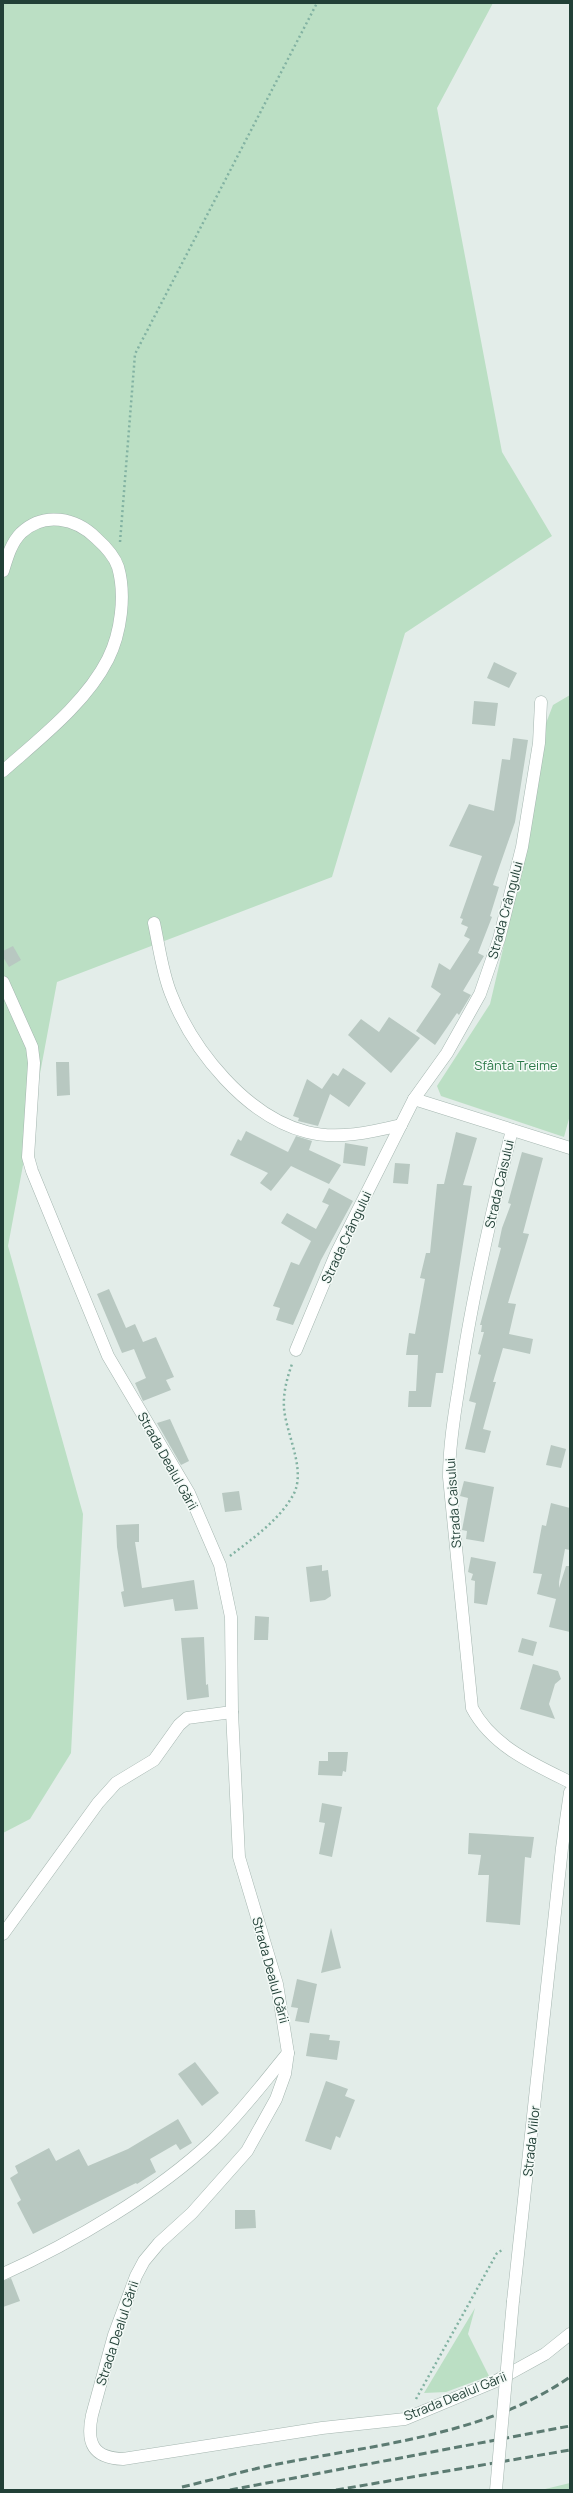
<svg xmlns="http://www.w3.org/2000/svg" width="573" height="2493" font-family="Manrope,sans-serif">
  <style>
    .green { fill: #bbdfc4 }
    .building { fill: #b8c8c1 }
    .lines { fill: none; stroke-linecap: round; stroke-linejoin: round }
    .minor-casing { stroke: #a5b6b0; stroke-width: 13 }
    .path { stroke: #82b2a2; stroke-width: 2.5; stroke-dasharray: 2 3; stroke-linecap: butt }
    .minor { stroke: #fff; stroke-width: 12 }
    .rail { stroke: #5c7b72; stroke-width: 3; stroke-dasharray: 8 4; stroke-linecap: butt }
    .minor-bridge-casing { stroke: #a5b6b0; stroke-width: 13; stroke-linecap: butt }
    .minor-bridge { stroke: #fff; stroke-width: 12 }
    .labels { text-anchor: middle; stroke-width: 3; stroke-linejoin: round; paint-order: stroke }
    .street-label { font-size: 13px; fill: #224037; stroke: #f4faf7 }
    .park-label { font-size: 13px; fill: #2a7847; stroke: #f4faf7 }
  </style>
  <rect width="100%" height="100%" fill="#e3ede9"/>
  <g class="green">
    <path d="M 3,3 L 493,3 L 437,108 L 502,452 L 552,536 L 405,633 L 332,877 L 57,982 L 8,1246 L 83,1514 L 71,1753 L 30,1819 L 3,1833 Z"/>
    <path d="M 570,695 L 570,1115 L 564,1137 L 441,1096 L 437,1086 L 490,1004 L 526,851 L 543,731 L 553,705 Z"/>
    <path d="M 475,2308 L 468,2334 L 489,2376 L 446,2392 L 424,2393 Z"/>
    <path d="M 570,2483 L 569,2490 L 541,2490 Z"/>
  </g>
  <g class="building">
    <path d="M 494,662 L 517,673 L 509,688 L 487,678 Z"/>
    <path d="M 474,701 L 498,703 L 495,726 L 472,724 Z"/>
    <path d="M 513,738 L 528,740 L 515,822 L 493,885 L 499,887 L 490,916 L 492,917 L 478,953 L 484,956 L 463,991 L 471,995 L 459,1015 L 457,1013 L 435,1045 L 416,1031 L 441,994 L 431,987 L 439,963 L 450,970 L 470,939 L 464,936 L 468,927 L 461,924 L 463,919 L 460,918 L 482,856 L 449,846 L 469,804 L 494,811 L 502,759 L 510,760 Z"/>
    <path d="M 13,946 L 21,960 L 9,967 L 3,957 L 3,951 Z"/>
    <path d="M 389,1017 L 420,1038 L 391,1073 L 348,1035 L 361,1019 L 379,1032 Z"/>
    <path d="M 56,1062 L 69,1062 L 70,1095 L 57,1096 Z"/>
    <path d="M 343,1068 L 366,1083 L 349,1107 L 330,1094 L 318,1126 L 298,1121 L 299,1118 L 293,1116 L 307,1079 L 322,1089 L 333,1073 L 338,1076 Z"/>
    <path d="M 246,1131 L 288,1152 L 296,1136 L 312,1141 L 309,1150 L 341,1165 L 329,1184 L 291,1166 L 271,1191 L 260,1183 L 268,1173 L 230,1155 L 238,1139 L 241,1141 Z"/>
    <path d="M 456,1132 L 477,1138 L 463,1185 L 472,1186 L 443,1373 L 436,1373 L 431,1407 L 408,1407 L 409,1391 L 416,1391 L 418,1355 L 406,1355 L 409,1333 L 415,1334 L 425,1279 L 420,1278 L 426,1253 L 430,1253 L 437,1184 L 444,1184 Z"/>
    <path d="M 345,1143 L 368,1147 L 365,1166 L 343,1163 Z"/>
    <path d="M 522,1152 L 543,1158 L 523,1233 L 529,1234 L 508,1303 L 516,1304 L 509,1334 L 533,1339 L 530,1354 L 503,1348 L 493,1382 L 496,1382 L 483,1429 L 491,1431 L 485,1453 L 465,1449 L 476,1403 L 469,1401 L 481,1355 L 478,1354 L 484,1332 L 481,1332 L 482,1325 L 480,1325 L 501,1248 L 498,1247 L 502,1228 L 511,1204 L 508,1203 Z"/>
    <path d="M 395,1163 L 410,1164 L 408,1184 L 393,1183 Z"/>
    <path d="M 329,1188 L 353,1201 L 321,1260 L 293,1325 L 276,1320 L 280,1308 L 273,1306 L 291,1262 L 299,1265 L 311,1241 L 281,1223 L 287,1213 L 316,1229 L 329,1205 L 322,1202 Z"/>
    <path d="M 109,1289 L 126,1328 L 135,1324 L 143,1342 L 156,1337 L 174,1377 L 166,1380 L 171,1390 L 143,1401 L 135,1383 L 146,1378 L 134,1349 L 122,1353 L 97,1294 Z"/>
    <path d="M 170,1419 L 189,1461 L 181,1465 L 157,1423 Z"/>
    <path d="M 551,1445 L 566,1449 L 561,1468 L 546,1465 Z"/>
    <path d="M 464,1481 L 494,1487 L 484,1542 L 466,1539 L 467,1531 L 462,1530 L 468,1498 L 460,1496 Z"/>
    <path d="M 239,1491 L 242,1510 L 225,1512 L 222,1493 Z"/>
    <path d="M 551,1503 L 570,1508 L 570,1550 L 565,1549 L 559,1582 L 559,1588 L 566,1566 L 570,1566 L 570,1632 L 549,1627 L 556,1599 L 537,1594 L 542,1574 L 533,1573 L 542,1525 L 546,1526 Z"/>
    <path d="M 139,1524 L 139,1542 L 135,1542 L 142,1588 L 194,1580 L 198,1609 L 175,1611 L 173,1599 L 124,1607 L 121,1592 L 124,1591 L 117,1547 L 116,1525 Z"/>
    <path d="M 471,1557 L 496,1562 L 487,1605 L 474,1603 L 475,1581 L 471,1580 L 473,1574 L 468,1572 Z"/>
    <path d="M 322,1565 L 322,1571 L 328,1570 L 331,1596 L 325,1600 L 310,1602 L 306,1567 Z"/>
    <path d="M 255,1616 L 269,1617 L 268,1640 L 254,1640 Z"/>
    <path d="M 204,1637 L 206,1685 L 208,1684 L 209,1697 L 187,1700 L 181,1638 Z"/>
    <path d="M 522,1638 L 537,1642 L 533,1656 L 518,1652 Z"/>
    <path d="M 533,1664 L 558,1671 L 561,1679 L 555,1684 L 549,1704 L 555,1719 L 520,1709 Z"/>
    <path d="M 328,1752 L 348,1752 L 346,1772 L 343,1771 L 342,1776 L 318,1775 L 319,1761 L 328,1761 Z"/>
    <path d="M 322,1803 L 342,1807 L 332,1857 L 319,1854 L 325,1823 L 319,1822 Z"/>
    <path d="M 469,1833 L 534,1837 L 531,1858 L 525,1857 L 520,1925 L 486,1922 L 489,1875 L 478,1875 L 481,1855 L 468,1854 Z"/>
    <path d="M 331,1928 L 341,1968 L 321,1973 Z"/>
    <path d="M 297,1979 L 317,1984 L 309,2023 L 295,2021 L 298,2008 L 291,2007 Z"/>
    <path d="M 310,2033 L 330,2035 L 329,2040 L 340,2041 L 337,2060 L 306,2056 Z"/>
    <path d="M 195,2062 L 219,2093 L 202,2106 L 178,2074 Z"/>
    <path d="M 326,2081 L 348,2089 L 345,2096 L 355,2100 L 340,2138 L 336,2136 L 331,2150 L 305,2141 Z"/>
    <path d="M 178,2119 L 192,2143 L 180,2150 L 176,2144 L 150,2159 L 156,2172 L 137,2184 L 136,2183 L 33,2234 L 17,2203 L 21,2200 L 10,2178 L 18,2173 L 15,2166 L 49,2148 L 56,2161 L 79,2149 L 88,2166 L 128,2149 Z"/>
    <path d="M 235,2210 L 255,2210 L 256,2228 L 235,2229 Z"/>
    <path d="M 11,2278 L 20,2301 L 3,2307 L 3,2281 Z"/>
  </g>
  <g class="lines">
    <g class="minor-casing">
      <g id="minor">
        <path d="M 3,571 C 7,558 11,543 21,533 C 44,511 76,518 96,538 C 105,546 114,555 118,567 C 126,595 121,633 108,659 C 86,703 39,739 3,771"/>
        <path d="M 154,923 C 159,946 162,972 171,994 C 193,1051 247,1117 307,1132 C 337,1140 372,1132 401,1125"/>
        <path d="M 3,982 L 32,1047 L 34,1063 L 28,1157 L 32,1171 L 108,1356 L 189,1493 L 220,1565 L 231,1617 L 232,1712 L 239,1857 L 277,1984 L 288,2053 L 285,2074 L 276,2099 L 247,2151 L 192,2213 L 159,2243 L 144,2261 L 136,2276 L 114,2335 L 92,2415 C 86,2443 93,2458 123,2459 L 322,2428 L 405,2419 L 496,2381 L 545,2354 L 570,2334"/>
        <path d="M 414,1099 L 570,1148"/>
        <path d="M 512,1130 C 491,1214 471,1300 459,1386 C 454,1416 449,1447 449,1477 L 472,1708 C 492,1746 533,1764 570,1782"/>
        <path d="M 296,1350 L 336,1254 L 414,1099 L 447,1053 L 480,994 L 499,939 L 522,847 L 539,743 L 541,702"/>
        <path d="M 3,1934 L 98,1803 L 116,1783 L 154,1760 L 179,1725 L 187,1718 L 232,1712"/>
        <path d="M 3,2274 C 72,2243 157,2193 213,2140 C 240,2114 264,2082 288,2053"/>
        <path d="M 513,2301 L 562,1848 L 570,1792"/>
      </g>
    </g>
    <g class="path">
      <path d="M 120,542 L 135,354 L 317,3"/>
      <path d="M 230,1556 C 252,1539 278,1521 292,1497 C 308,1472 286,1435 284,1408 C 283,1393 287,1378 292,1364"/>
      <path d="M 416,2399 L 497,2253 L 504,2249"/>
    </g>
    <use href="#minor" class="minor"/>
    <g class="rail">
      <path d="M 182,2487 C 212,2480 243,2471 273,2465 C 372,2445 485,2436 570,2377"/>
      <path d="M 230,2490 L 570,2426"/>
      <path d="M 336,2490 L 570,2450"/>
    </g>
    <g class="minor-bridge-casing">
      <path id="minor-bridge" d="M 496,2490 L 513,2301"/>
    </g>
    <use href="#minor-bridge" class="minor-bridge"/>
  </g>
  <g class="labels">
    <g class="street-label">
      <text transform="translate(505 910) rotate(-75)" y="5">Strada Crângului</text>
      <text transform="translate(499 1184) rotate(-77)" y="5">Strada Caisului</text>
      <text transform="translate(346 1237) rotate(-65)" y="5">Strada Crângului</text>
      <text transform="translate(168 1461) rotate(61)" y="5">Strada Dealul Gării</text>
      <text transform="translate(453 1503) rotate(-94)" y="5">Strada Caisului</text>
      <text transform="translate(271 1970) rotate(75)" y="5">Strada Dealul Gării</text>
      <text transform="translate(531 2141) rotate(-84)" y="5">Strada Viilor</text>
      <text transform="translate(117 2333) rotate(-72)" y="5">Strada Dealul Gării</text>
      <text transform="translate(455 2396) rotate(-22)" y="5">Strada Dealul Gării</text>
    </g>
    <g class="park-label">
      <text x="516" y="1070">Sfânta Treime</text>
    </g>
  </g>
  <rect width="573" height="2493" fill="none" stroke="#224037" stroke-width="8"/>
</svg>
